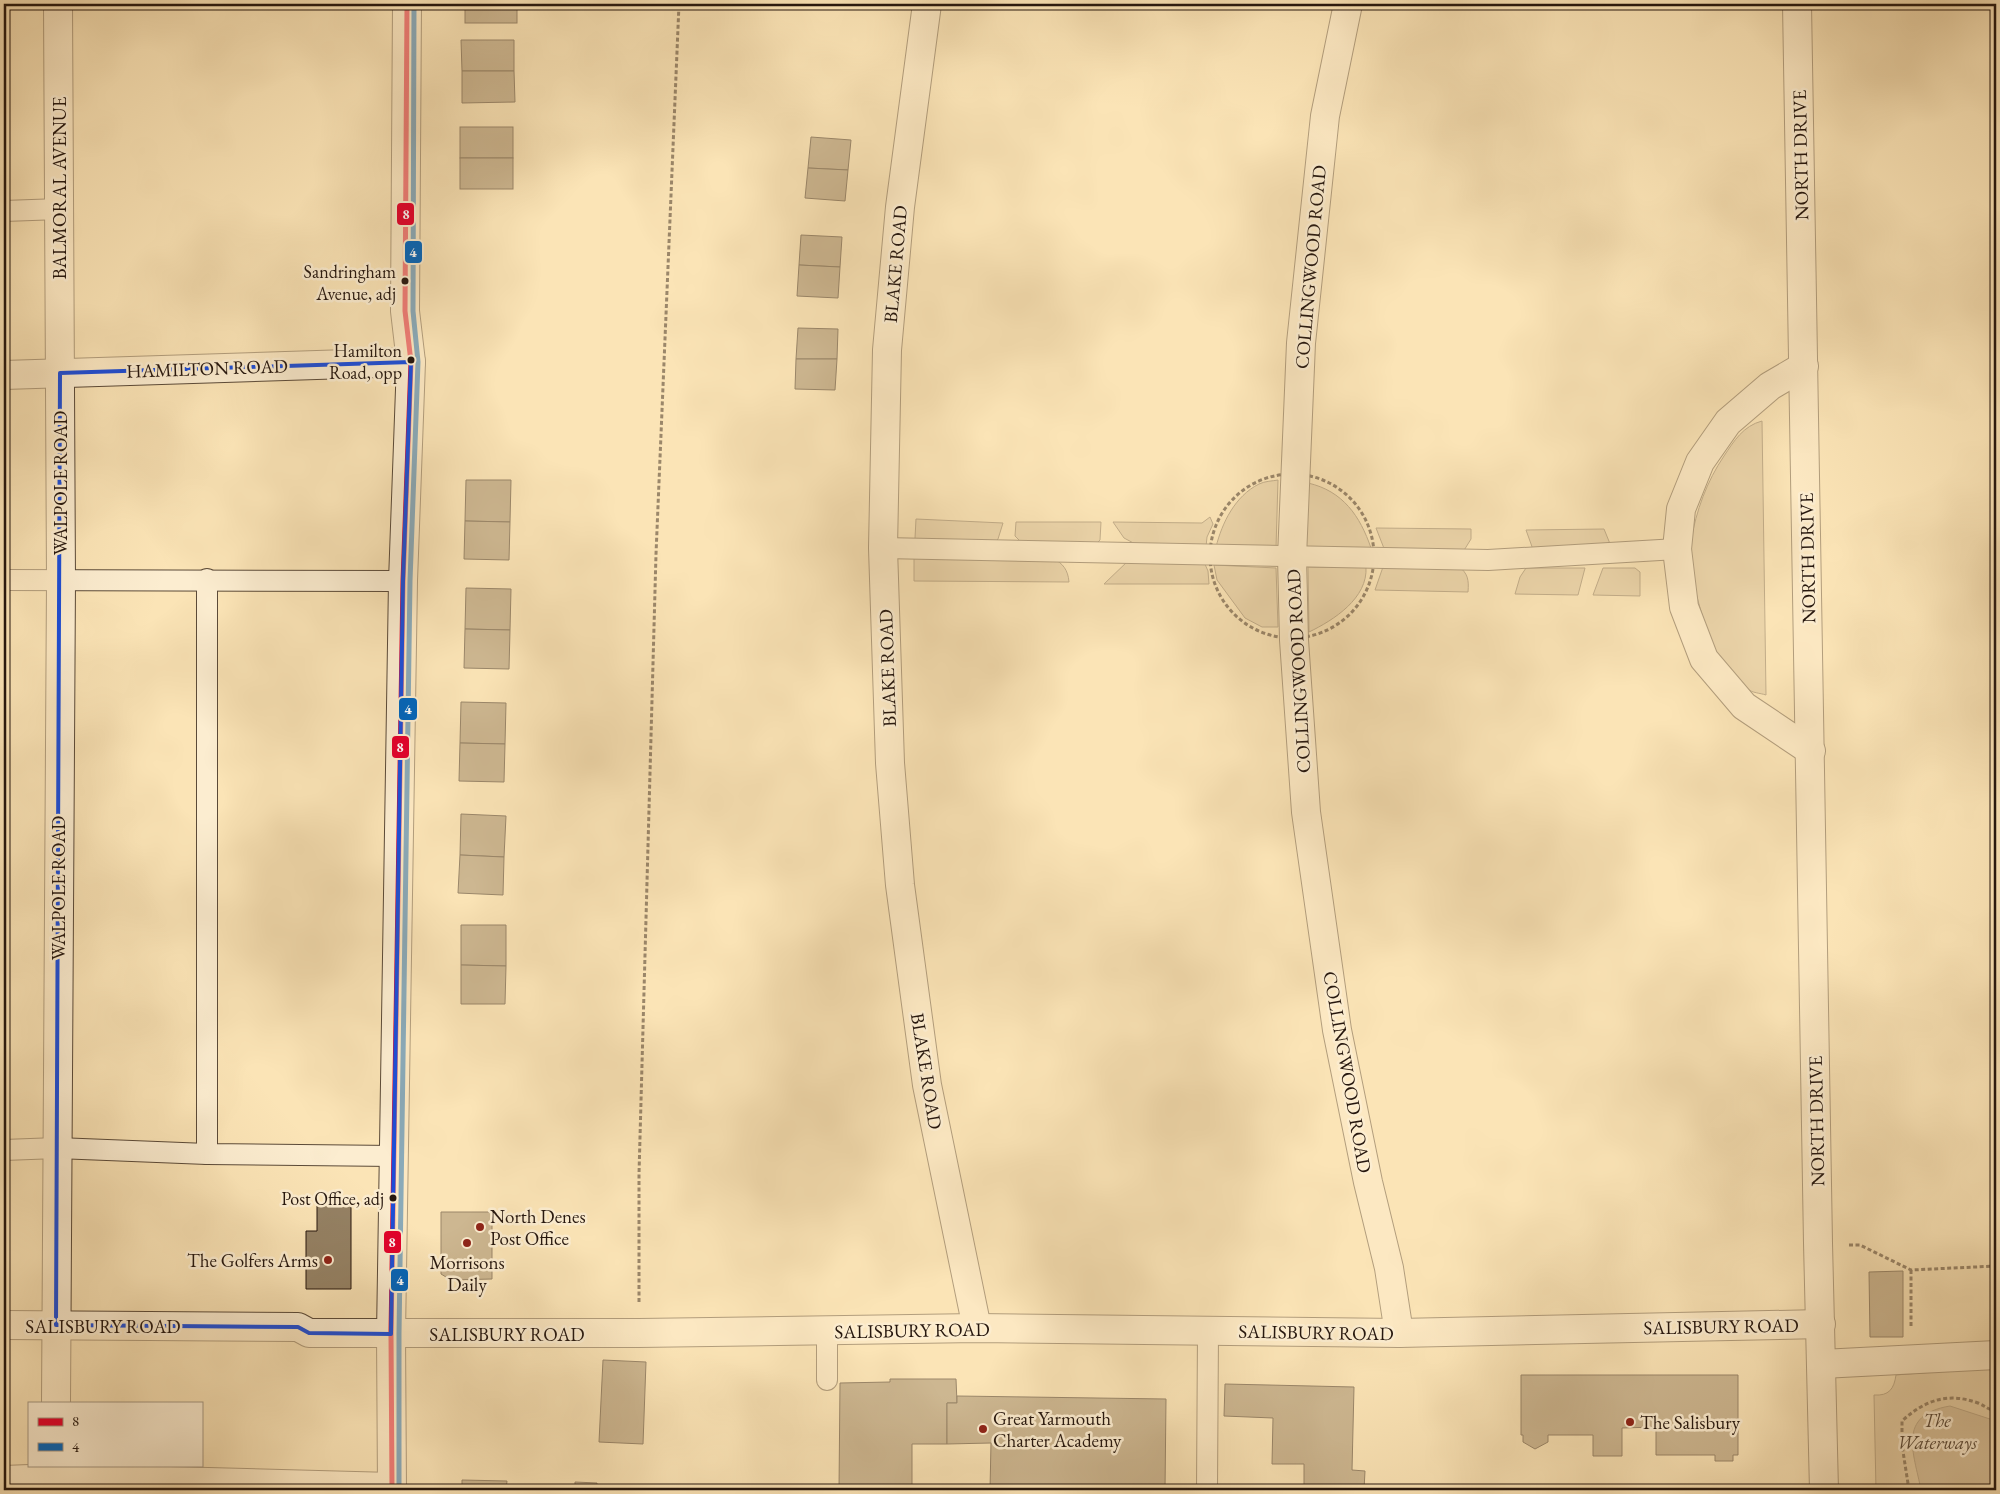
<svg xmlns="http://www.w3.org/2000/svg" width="2000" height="1494" font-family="'EB Garamond',serif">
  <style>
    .green { fill: #d7c199; stroke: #7e6c54 }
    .water { fill: #b39e7d; stroke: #7b6851 }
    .building { fill: #958265; stroke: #26170e }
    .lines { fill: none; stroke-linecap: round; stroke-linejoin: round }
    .service-casing { stroke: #5b4a38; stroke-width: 22 }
    .pedestrian-casing { stroke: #5b4a38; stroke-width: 30 }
    .minor-casing { stroke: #5b4a38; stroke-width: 30 }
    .tertiary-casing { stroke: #5b4a38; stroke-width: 30 }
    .path { stroke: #26170e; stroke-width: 3; stroke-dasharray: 4 2.5; stroke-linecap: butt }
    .service { stroke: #fcedd0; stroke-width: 20 }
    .pedestrian { stroke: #fcedd0; stroke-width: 28 }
    .minor { stroke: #fcedd0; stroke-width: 28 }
    .tertiary { stroke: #fcedd0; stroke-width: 28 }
    .bus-1-casing { stroke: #fcedd0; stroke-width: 9 }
    .bus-2-casing { stroke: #fcedd0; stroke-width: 9 }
    .bus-1 { stroke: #e4002b; stroke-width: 5 }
    .bus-2 { stroke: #0065bd; stroke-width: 5 }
    .marked { fill: none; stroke: #1d4ed8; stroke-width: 4; stroke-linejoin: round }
    .bus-dot { fill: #26170e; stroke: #fcedd0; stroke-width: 2 }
    .poi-dot { fill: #8f2418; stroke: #fcedd0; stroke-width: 2 }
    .labels { text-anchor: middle; stroke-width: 5; stroke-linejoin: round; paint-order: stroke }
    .bus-label { font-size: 18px; fill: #26170e; stroke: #fcedd0; text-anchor: end }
    .street-label { font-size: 19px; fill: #26170e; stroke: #fcedd0 }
    .poi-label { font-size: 19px; fill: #26170e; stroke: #fcedd0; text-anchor: start }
    .park-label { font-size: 19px; font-style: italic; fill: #5b4a38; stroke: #fcedd0 }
    .line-badge { stroke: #fcedd0; stroke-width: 2 }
    .badge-label { font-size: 14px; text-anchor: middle; font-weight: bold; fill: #fff }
  </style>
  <rect width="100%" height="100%" fill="#fbe4b6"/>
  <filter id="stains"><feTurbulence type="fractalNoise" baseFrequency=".004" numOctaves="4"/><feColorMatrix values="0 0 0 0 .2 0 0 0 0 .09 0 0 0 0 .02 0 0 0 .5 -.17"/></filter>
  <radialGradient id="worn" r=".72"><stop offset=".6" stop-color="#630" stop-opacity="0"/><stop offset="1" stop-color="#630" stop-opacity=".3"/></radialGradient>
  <g class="green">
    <path d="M 1762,421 L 1766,695 C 1760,693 1752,693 1748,689 C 1735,681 1723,665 1716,651 C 1704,627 1686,568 1691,541 C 1696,511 1707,481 1724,456 C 1734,441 1743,426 1762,421 Z"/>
    <path d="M 1278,480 L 1276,548 L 1216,547 C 1222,523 1235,496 1259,484 C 1265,481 1273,481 1278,480 Z"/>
    <path d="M 1308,483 C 1343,491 1360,516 1371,548 L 1306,547 Z"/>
    <path d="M 1210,517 L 1213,524 L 1207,537 L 1206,547 L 1141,547 L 1124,538 L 1113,522 L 1202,523 Z"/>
    <path d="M 916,519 L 1003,523 L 998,539 L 993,544 L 917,542 L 915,538 Z"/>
    <path d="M 1016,522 L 1101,522 L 1100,540 L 1094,546 L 1024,545 L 1015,536 Z"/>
    <path d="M 1376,528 L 1471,529 L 1471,539 L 1463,552 L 1385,551 Z"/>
    <path d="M 1604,529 L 1615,556 L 1535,555 L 1526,530 Z"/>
    <path d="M 914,555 L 1052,558 C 1063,563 1068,570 1069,582 L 914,581 Z"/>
    <path d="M 1129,560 L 1204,562 L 1208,571 L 1209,584 L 1104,584 Z"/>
    <path d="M 1384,564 L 1458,566 C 1468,573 1469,580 1468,592 L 1375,590 Z"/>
    <path d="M 1214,565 L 1276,568 L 1278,627 L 1262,627 L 1245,618 L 1217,580 Z"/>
    <path d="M 1308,567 L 1366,567 C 1368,598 1334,620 1309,632 Z"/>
    <path d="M 1526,568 L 1585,568 L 1578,595 L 1515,594 L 1520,577 Z"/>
    <path d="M 1603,568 L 1635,568 L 1640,572 L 1640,596 L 1593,595 Z"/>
    <path d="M 1996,1367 L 1996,1490 L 1876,1490 L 1874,1395 C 1889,1396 1894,1389 1896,1375 Z"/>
  </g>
  <path class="water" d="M 1950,1406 L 1996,1421 L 1996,1490 L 1921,1490 C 1914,1453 1896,1415 1950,1406 Z"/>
  <g class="building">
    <rect x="465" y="4" width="52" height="19"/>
    <path d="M 461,40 L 514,40 L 514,71 L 462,71 Z"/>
    <path d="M 462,71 L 514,71 L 515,102 L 462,103 Z"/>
    <rect x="460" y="127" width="53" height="31"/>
    <path d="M 811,137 L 851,140 L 848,170 L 808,168 Z"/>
    <rect x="460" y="158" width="53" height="31"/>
    <path d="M 808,168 L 848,170 L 845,201 L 805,198 Z"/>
    <path d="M 801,235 L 842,237 L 840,267 L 799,265 Z"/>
    <path d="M 799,265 L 840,267 L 838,298 L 797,296 Z"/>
    <path d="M 798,328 L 838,329 L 837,359 L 796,359 Z"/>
    <path d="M 796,359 L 837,359 L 835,390 L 795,389 Z"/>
    <path d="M 466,480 L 511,480 L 510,522 L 465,521 Z"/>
    <path d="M 465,521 L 510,522 L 509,560 L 464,559 Z"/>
    <path d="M 466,588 L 511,589 L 510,630 L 465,629 Z"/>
    <path d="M 465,629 L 510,630 L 509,669 L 464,668 Z"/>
    <path d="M 461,702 L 506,703 L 505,744 L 460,743 Z"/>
    <path d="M 460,743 L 505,744 L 504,782 L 459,781 Z"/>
    <path d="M 461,814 L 506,816 L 504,857 L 460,855 Z"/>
    <path d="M 460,855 L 504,857 L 503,895 L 458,893 Z"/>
    <path d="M 461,925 L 506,925 L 506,966 L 461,965 Z"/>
    <path d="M 461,965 L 506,966 L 505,1004 L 461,1004 Z"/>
    <path d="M 317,1204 L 351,1204 L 351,1289 L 306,1289 L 306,1231 L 317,1231 Z"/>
    <path d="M 441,1212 L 492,1212 L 492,1279 L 451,1280 L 441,1274 Z"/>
    <path d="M 1903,1271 L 1903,1337 L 1870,1337 L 1869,1272 Z"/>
    <path d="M 603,1360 L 646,1362 L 643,1444 L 599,1442 Z"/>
    <path d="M 1521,1375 L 1738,1375 L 1738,1455 L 1733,1455 L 1733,1461 L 1715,1461 L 1715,1455 L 1656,1455 L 1656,1427 L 1622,1428 L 1622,1456 L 1593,1456 L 1593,1435 L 1548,1435 L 1548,1442 L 1535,1449 L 1523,1442 L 1523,1435 L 1521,1435 Z"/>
    <path d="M 890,1379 L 956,1379 L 957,1403 L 947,1403 L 947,1444 L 912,1444 L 912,1490 L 839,1490 L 840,1383 L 890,1382 Z"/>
    <path d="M 1225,1384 L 1354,1387 L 1352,1470 L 1365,1471 L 1364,1490 L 1304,1490 L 1304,1464 L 1272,1464 L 1273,1418 L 1224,1416 Z"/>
    <path d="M 957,1396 L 1166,1399 L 1165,1490 L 990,1490 L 991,1443 L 947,1444 L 947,1403 L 957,1403 Z"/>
    <path d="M 462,1480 L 507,1481 L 506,1490 L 462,1490 Z"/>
    <path d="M 575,1482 L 597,1483 L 597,1490 L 575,1490 Z"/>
  </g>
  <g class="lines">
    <g class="service-casing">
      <g id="service">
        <path d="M 4,211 L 60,209"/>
        <path d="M 883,548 L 1488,560 L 1677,549"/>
        <path d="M 4,580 L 403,581"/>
        <path d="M 4,1150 L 57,1148 L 207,1154 L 394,1156"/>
        <path d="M 207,1154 L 207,579"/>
        <path d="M 827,1380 L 827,1331"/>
        <path d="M 4,1476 L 55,1474 L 392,1483"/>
        <path d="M 1207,1490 L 1208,1331"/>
      </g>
    </g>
    <g class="pedestrian-casing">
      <path id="pedestrian" d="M 1822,1364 L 1996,1355"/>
    </g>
    <g class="minor-casing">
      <g id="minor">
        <path d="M 927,4 L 900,207 L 887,350 L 883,548 L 890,763 L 900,885 L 927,1085 L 977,1328"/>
        <path d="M 1348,4 L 1325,116 L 1301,343 L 1292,557 L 1294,640 L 1306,812 L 1337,1030 L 1368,1182 L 1389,1268 L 1399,1333"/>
        <path d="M 1804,366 L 1770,386 L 1728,422 L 1700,462 L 1681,509 L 1677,549 L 1684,607 L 1704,659 L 1744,706 L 1811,751"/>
        <path d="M 4,375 L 411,362"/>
        <path d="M 4,1325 L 298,1327 L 309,1333 L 639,1333 L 977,1328 L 1399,1333 L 1821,1324"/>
        <path d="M 56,1403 L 61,581 L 58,4"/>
        <path d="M 55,1490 L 56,1465"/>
      </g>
    </g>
    <g class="tertiary-casing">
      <g id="tertiary">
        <path d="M 1797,4 L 1818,1243 L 1824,1490"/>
        <path d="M 392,1490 L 391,1334 L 403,581 L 411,362 L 405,311 L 407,4"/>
      </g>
    </g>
    <g class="path">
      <circle cx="1292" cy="556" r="82"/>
      <path d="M 1849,1245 L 1860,1245 L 1911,1270 L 1996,1266"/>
      <path d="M 1911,1270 L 1911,1327"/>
      <path d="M 639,1302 L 639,1174 L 656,554 L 679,4"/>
      <path d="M 1909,1490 L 1902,1445 L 1902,1421 C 1925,1400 1948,1392 1978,1403 C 1985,1406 1989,1410 1996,1411"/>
    </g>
    <use href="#service" class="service"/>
    <use href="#pedestrian" class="pedestrian"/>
    <use href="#minor" class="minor"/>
    <use href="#tertiary" class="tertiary"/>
    <g class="bus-1-casing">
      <path id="bus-1" d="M 392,1490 L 391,1334 L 403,581 L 411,362 L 405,311 L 407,4"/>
    </g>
    <g class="bus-2-casing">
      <path id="bus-2" d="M 399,1490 L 399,1334 L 410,581 L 418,362 L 413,311 L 414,4"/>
    </g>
    <use href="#bus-1" class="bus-1"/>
    <use href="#bus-2" class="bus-2"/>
  </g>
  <path d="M0 0H2000V1494H0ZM 411,362 L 403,581 L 391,1334 L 309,1333 L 298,1327 L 56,1325 L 60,373 Z" fill="#fbe4b6" fill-opacity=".55" fill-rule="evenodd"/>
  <path class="marked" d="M 411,362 L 403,581 L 391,1334 L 309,1333 L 298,1327 L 56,1325 L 60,373 Z"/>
  <g class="bus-dot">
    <circle cx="405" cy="281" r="4.5"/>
    <circle cx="411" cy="360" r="4.5"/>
    <circle cx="393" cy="1198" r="4.5"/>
  </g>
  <g class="poi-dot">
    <circle cx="480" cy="1227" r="5"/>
    <circle cx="467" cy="1243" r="5"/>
    <circle cx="328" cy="1260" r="5"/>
    <circle cx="1630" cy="1422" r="5"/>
    <circle cx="983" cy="1429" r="5"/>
  </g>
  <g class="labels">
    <g class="bus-label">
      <text x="396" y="278">Sandringham<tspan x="396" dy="22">Avenue, adj</tspan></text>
      <text x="402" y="357">Hamilton<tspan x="402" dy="22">Road, opp</tspan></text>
      <text x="384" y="1205">Post Office, adj</text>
    </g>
    <g class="street-label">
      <text transform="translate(1800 155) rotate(-91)" y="7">NORTH DRIVE</text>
      <text transform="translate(59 188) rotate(-90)" y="7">BALMORAL AVENUE</text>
      <text transform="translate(895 264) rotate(-85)" y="7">BLAKE ROAD</text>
      <text transform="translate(1310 267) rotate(-85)" y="7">COLLINGWOOD ROAD</text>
      <text transform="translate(207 368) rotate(-2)" y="7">HAMILTON ROAD</text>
      <text transform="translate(60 483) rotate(-90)" y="7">WALPOLE ROAD</text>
      <text transform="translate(1807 558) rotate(-91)" y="7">NORTH DRIVE</text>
      <text transform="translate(887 668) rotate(-92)" y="7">BLAKE ROAD</text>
      <text transform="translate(1298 671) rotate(-93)" y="7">COLLINGWOOD ROAD</text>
      <text transform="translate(58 888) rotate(-90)" y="7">WALPOLE ROAD</text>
      <text transform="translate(927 1071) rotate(81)" y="7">BLAKE ROAD</text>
      <text transform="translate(1348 1072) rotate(80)" y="7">COLLINGWOOD ROAD</text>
      <text transform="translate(1816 1121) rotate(-91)" y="7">NORTH DRIVE</text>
      <text x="103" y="1333">SALISBURY ROAD</text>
      <text transform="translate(1721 1326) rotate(-1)" y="7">SALISBURY ROAD</text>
      <text transform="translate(912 1330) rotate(-1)" y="7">SALISBURY ROAD</text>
      <text transform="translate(1316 1332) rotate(1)" y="7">SALISBURY ROAD</text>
      <text x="507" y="1341">SALISBURY ROAD</text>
    </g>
    <g class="poi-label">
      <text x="490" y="1223">North Denes<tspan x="490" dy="22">Post Office</tspan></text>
      <text x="318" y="1267" text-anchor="end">The Golfers Arms</text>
      <text x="467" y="1269" text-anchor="middle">Morrisons<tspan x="467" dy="22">Daily</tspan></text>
      <text x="993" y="1425">Great Yarmouth<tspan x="993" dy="22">Charter Academy</tspan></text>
      <text x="1640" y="1429">The Salisbury</text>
    </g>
    <g class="park-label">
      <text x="1937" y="1427">The<tspan x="1937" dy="22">Waterways</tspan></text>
    </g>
  </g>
  <g class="line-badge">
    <rect x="396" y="202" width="19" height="24" rx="5" fill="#e4002b"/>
    <rect x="404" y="240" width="19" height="24" rx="5" fill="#0065bd"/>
    <rect x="398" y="697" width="20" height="24" rx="5" fill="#0065bd"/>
    <rect x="391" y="735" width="19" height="24" rx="5" fill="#e4002b"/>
    <rect x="383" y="1230" width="19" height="24" rx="5" fill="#e4002b"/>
    <rect x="390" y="1268" width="19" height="24" rx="5" fill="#0065bd"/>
  </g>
  <g class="badge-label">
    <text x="406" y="219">8</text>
    <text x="413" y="257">4</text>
    <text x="408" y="714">4</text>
    <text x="400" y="752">8</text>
    <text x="392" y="1247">8</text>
    <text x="400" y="1285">4</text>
  </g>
  <rect width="2000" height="1494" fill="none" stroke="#fbe4b6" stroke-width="20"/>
  <rect x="5" y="5" width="1990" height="1484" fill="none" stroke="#26170e" stroke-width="2.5"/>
  <rect x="10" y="10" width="1980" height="1474" fill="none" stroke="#26170e"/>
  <rect x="28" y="1402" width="175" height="65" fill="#fcedd0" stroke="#a69782"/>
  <rect x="38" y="1418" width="25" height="8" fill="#e4002b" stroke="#a69782"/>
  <text x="72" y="1426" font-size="15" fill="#26170e">8</text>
  <rect x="38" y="1443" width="25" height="8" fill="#0065bd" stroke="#a69782"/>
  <text x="72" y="1452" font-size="15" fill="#26170e">4</text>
  <rect width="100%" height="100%" filter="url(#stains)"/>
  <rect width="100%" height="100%" fill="url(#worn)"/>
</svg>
